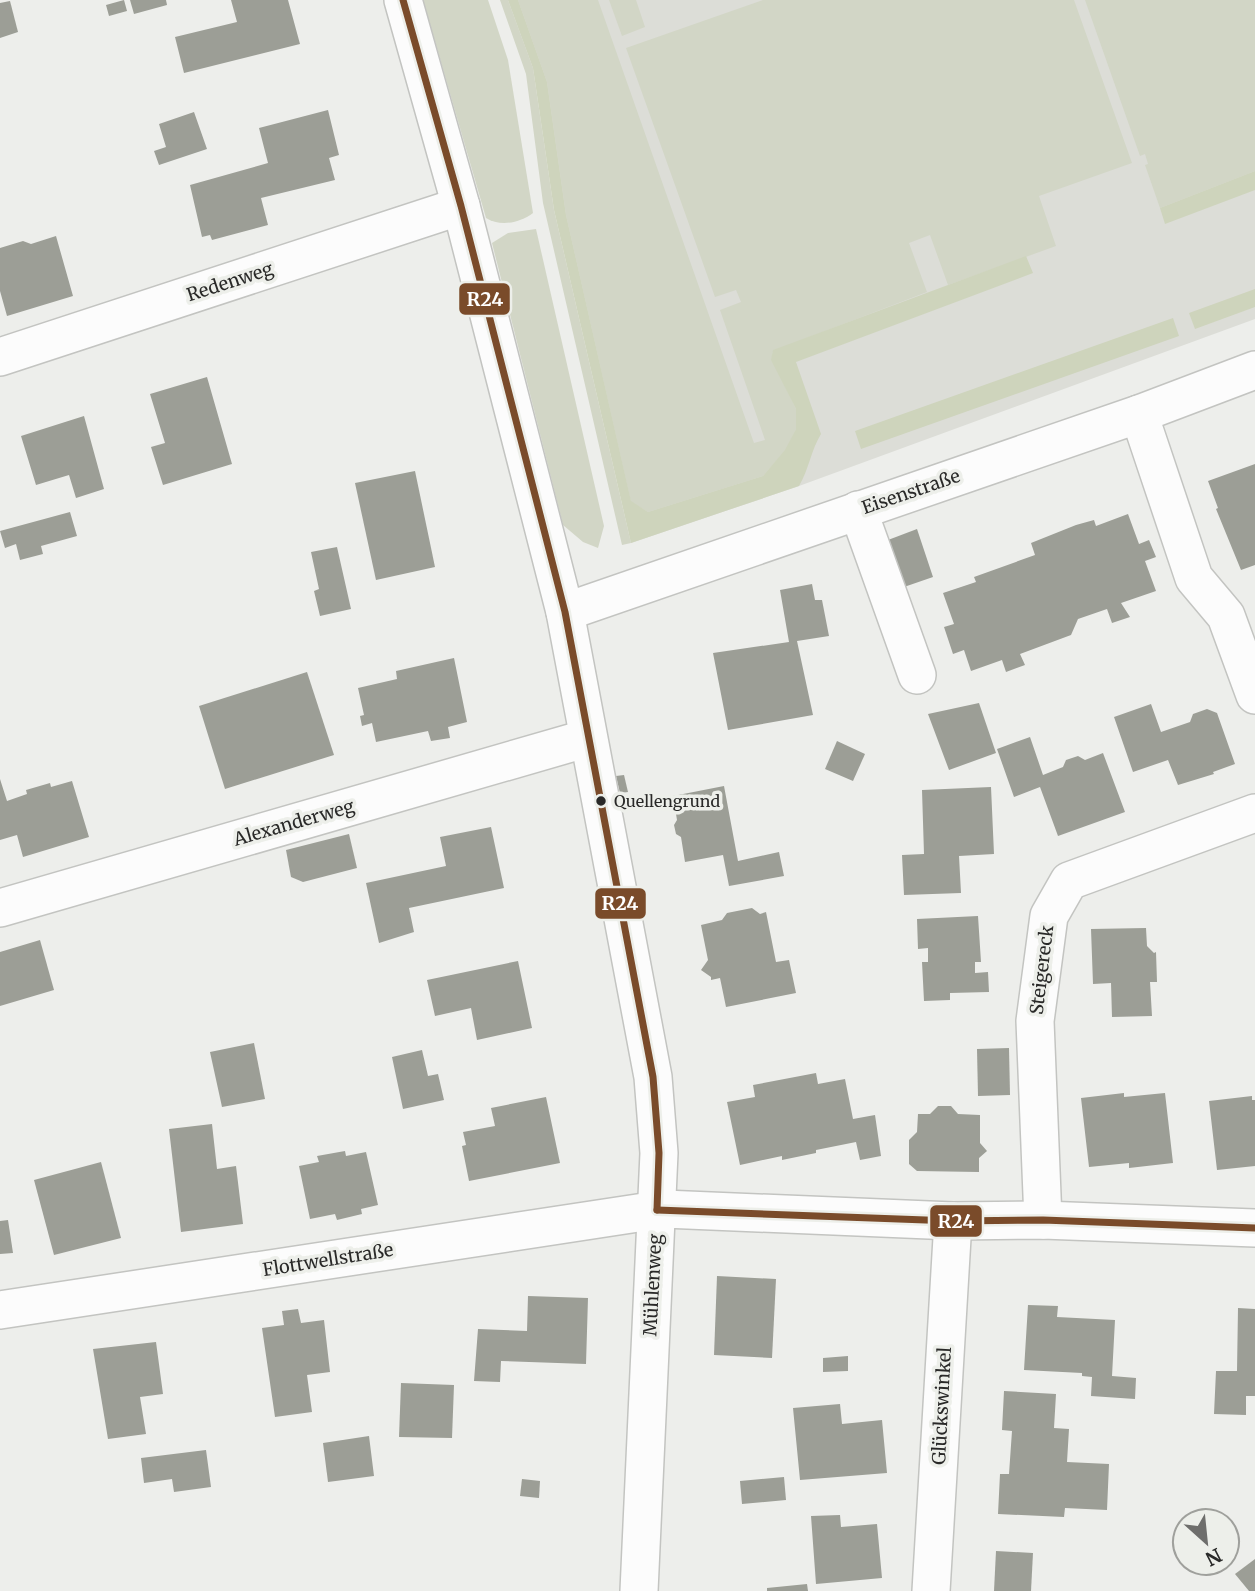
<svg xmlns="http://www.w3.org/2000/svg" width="1255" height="1591" font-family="Merriweather,serif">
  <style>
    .built { fill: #dcddd7 }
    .green { fill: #d2d6c6 }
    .forest { fill: #ced4bc }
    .building { fill: #9c9e96 }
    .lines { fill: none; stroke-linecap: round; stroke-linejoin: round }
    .minor-casing { stroke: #c3c4c1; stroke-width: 40 }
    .minor { stroke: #fcfcfc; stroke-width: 37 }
    .bus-1-casing { stroke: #edefea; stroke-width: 12 }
    .bus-1 { stroke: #7a4b2a; stroke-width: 7 }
    .bus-dot { fill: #292928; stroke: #edefea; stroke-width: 2.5 }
    .labels { text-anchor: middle; stroke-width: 7; stroke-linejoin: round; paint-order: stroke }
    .bus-label { font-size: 16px; fill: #292928; stroke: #edefea; text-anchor: start }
    .street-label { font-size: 18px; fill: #292928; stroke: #edefea }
    .line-badge { stroke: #edefea; stroke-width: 2.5 }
    .badge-label { font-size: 19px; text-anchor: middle; font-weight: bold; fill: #fff }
  </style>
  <rect width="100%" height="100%" fill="#edeeeb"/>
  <path class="built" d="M 508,0 L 1255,0 L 1255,319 L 799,486 L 631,543 L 533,68 Z"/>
  <g class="green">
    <path d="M 423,0 L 488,0 L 508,60 L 533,213 C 520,223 500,227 486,218 Z"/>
    <path d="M 500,0 L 508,0 L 533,68 L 554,210 L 631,543 L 622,545 L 543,203 L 526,74 Z"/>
    <path d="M 518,0 L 598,0 L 754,443 L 765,440 L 720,310 L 741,302 L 736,290 L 715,297 L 626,48 L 763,0 L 1074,0 L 1132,163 L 1039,196 L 1056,246 L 948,285 L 930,235 L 909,243 L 927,292 L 773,351 L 772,360 L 796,409 L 796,429 L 786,450 L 763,476 L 648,512 L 631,502 L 566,215 L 547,82 Z"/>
    <path d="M 609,0 L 636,0 L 645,27 L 622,36 Z"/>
    <path d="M 1085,0 L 1255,0 L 1255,171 L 1160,208 L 1145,165 L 1148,164 L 1145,154 L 1140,156 Z"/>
    <path d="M 536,229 L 604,526 L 598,548 L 583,542 L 563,525 L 492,243 L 508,233 Z"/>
  </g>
  <g class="forest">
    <path d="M 508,0 L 518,0 L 547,82 L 566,215 L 631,501 L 648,512 L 763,476 L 785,450 L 796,429 L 796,409 L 771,360 L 773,350 L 1026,256 L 1033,273 L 796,362 L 821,434 C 811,450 809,469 799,486 L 631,543 L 554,210 L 533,68 Z"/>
    <path d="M 1255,171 L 1255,190 L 1165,224 L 1160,208 Z"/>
    <path d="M 1255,289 L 1255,307 L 1195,329 L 1189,313 Z"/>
    <path d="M 1173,318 L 1179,336 L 861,449 L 855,431 Z"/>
  </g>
  <g class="building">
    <path d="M 124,0 L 127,11 L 109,16 L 106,5 Z"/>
    <path d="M 130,0 L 166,0 L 167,5 L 134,14 Z"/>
    <path d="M 231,0 L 288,0 L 300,44 L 184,73 L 175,37 L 237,22 Z"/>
    <path d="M 10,1 L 18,32 L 0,38 L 0,3 Z"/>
    <path d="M 328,110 L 339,155 L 329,158 L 335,180 L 261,198 L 268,225 L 212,240 L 210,235 L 202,237 L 190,185 L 268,163 L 259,128 Z"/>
    <path d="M 194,112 L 207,149 L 159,165 L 154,151 L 166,147 L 159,124 Z"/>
    <path d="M 56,236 L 73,296 L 7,316 L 0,291 L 0,248 L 23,241 L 31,244 Z"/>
    <path d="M 207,377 L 232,464 L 163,485 L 151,447 L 165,443 L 150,394 Z"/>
    <path d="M 84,416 L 104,489 L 76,498 L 69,475 L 36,485 L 21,436 Z"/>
    <path d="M 1255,464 L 1255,565 L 1241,570 L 1216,509 L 1218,508 L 1208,481 Z"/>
    <path d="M 415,471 L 435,567 L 376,580 L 355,483 Z"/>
    <path d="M 70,512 L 77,536 L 41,546 L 43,554 L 20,560 L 16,544 L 5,548 L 0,531 Z"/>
    <path d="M 1128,514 L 1139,544 L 1149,540 L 1156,557 L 1145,561 L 1156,591 L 1121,603 L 1130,617 L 1112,623 L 1107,609 L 1078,619 L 1071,635 L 1020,654 L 1025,665 L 1006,672 L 1002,660 L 971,671 L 964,650 L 953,654 L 944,627 L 954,624 L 943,593 L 976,582 L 974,577 L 1035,555 L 1031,543 L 1076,525 L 1094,520 L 1096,526 Z"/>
    <path d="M 917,529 L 933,577 L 904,587 L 888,540 Z"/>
    <path d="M 337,547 L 351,609 L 320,616 L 314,591 L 319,589 L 311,552 Z"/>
    <path d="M 812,584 L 815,600 L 822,600 L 829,636 L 797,641 L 813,715 L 728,730 L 713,653 L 789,642 L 780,590 Z"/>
    <path d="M 454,658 L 467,722 L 448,727 L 450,738 L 431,741 L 428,731 L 376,742 L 372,723 L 362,726 L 360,716 L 364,715 L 358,688 L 397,679 L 396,671 Z"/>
    <path d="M 307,672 L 334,755 L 225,789 L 199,706 Z"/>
    <path d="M 979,703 L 996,753 L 949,770 L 928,714 Z"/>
    <path d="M 1151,704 L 1161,732 L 1190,722 L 1193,714 L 1207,709 L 1217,713 L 1235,764 L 1213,772 L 1214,774 L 1178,785 L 1168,760 L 1133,772 L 1114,717 Z"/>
    <path d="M 1030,737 L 1043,775 L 1063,767 L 1066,760 L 1078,756 L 1085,760 L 1103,753 L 1125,812 L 1058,836 L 1040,787 L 1014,797 L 997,749 Z"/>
    <path d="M 837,741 L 865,754 L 853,781 L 825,769 Z"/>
    <path d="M 624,775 L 628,792 L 620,793 L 616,776 Z"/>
    <path d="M 0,779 L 7,801 L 27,794 L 26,790 L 50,783 L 51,787 L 72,781 L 89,837 L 23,857 L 17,835 L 0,840 Z"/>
    <path d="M 724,786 L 738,861 L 779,852 L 784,876 L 729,886 L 723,855 L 685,862 L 681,837 L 676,834 L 674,825 L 677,820 L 673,796 Z"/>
    <path d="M 991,787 L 994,854 L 959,856 L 961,893 L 904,895 L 902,855 L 924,854 L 922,790 Z"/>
    <path d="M 491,827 L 504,888 L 409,908 L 414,932 L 379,943 L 366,883 L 446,866 L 440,837 Z"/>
    <path d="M 349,834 L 357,868 L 303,882 L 291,877 L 286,850 Z"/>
    <path d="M 752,908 L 760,914 L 766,912 L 776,962 L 789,960 L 796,993 L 726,1007 L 720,978 L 711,980 L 711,977 L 701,970 L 708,960 L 701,925 L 722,920 L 727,913 Z"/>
    <path d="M 978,916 L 981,962 L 975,962 L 975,973 L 988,972 L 989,992 L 950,993 L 950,1000 L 924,1001 L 922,962 L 928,962 L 928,948 L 918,949 L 917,919 Z"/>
    <path d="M 1146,928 L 1147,946 L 1154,953 L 1156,952 L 1157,982 L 1150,982 L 1152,1016 L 1112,1017 L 1111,983 L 1093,984 L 1091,929 Z"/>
    <path d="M 40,940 L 54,990 L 0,1006 L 0,952 Z"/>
    <path d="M 518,961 L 532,1028 L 477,1040 L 471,1008 L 435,1016 L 427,980 Z"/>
    <path d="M 254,1043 L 265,1099 L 222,1107 L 210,1052 Z"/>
    <path d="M 1009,1048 L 1010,1095 L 978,1096 L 977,1049 Z"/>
    <path d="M 422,1050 L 428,1076 L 438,1074 L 444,1100 L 403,1109 L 392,1057 Z"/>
    <path d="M 816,1073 L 818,1084 L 845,1079 L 853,1119 L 875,1115 L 881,1156 L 860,1160 L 856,1142 L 816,1150 L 816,1153 L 782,1160 L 782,1156 L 740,1165 L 727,1102 L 755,1097 L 753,1085 Z"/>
    <path d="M 1124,1093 L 1124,1097 L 1165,1093 L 1173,1163 L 1129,1168 L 1129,1163 L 1089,1167 L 1081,1098 Z"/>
    <path d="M 1252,1096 L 1252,1100 L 1255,1100 L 1255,1166 L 1217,1170 L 1209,1101 Z"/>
    <path d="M 546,1097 L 560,1163 L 469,1181 L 462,1146 L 466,1145 L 463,1132 L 495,1126 L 491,1108 Z"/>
    <path d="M 938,1106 L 951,1106 L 958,1114 L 980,1115 L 980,1143 L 987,1151 L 979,1158 L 979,1172 L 917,1171 L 909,1164 L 909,1140 L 917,1132 L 918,1114 L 930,1114 Z"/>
    <path d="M 212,1124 L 217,1169 L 236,1166 L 243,1224 L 181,1232 L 169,1129 Z"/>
    <path d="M 345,1151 L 346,1156 L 366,1152 L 378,1205 L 361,1209 L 362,1214 L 337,1220 L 335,1214 L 310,1219 L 299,1166 L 319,1162 L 317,1156 Z"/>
    <path d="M 101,1162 L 121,1238 L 54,1255 L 34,1180 Z"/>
    <path d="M 8,1220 L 13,1253 L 0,1254 L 0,1221 Z"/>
    <path d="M 717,1276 L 776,1279 L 772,1358 L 714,1355 Z"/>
    <path d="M 528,1296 L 588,1298 L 586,1364 L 501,1361 L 500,1382 L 474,1381 L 478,1329 L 527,1331 Z"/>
    <path d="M 1028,1305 L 1058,1306 L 1057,1317 L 1115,1320 L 1112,1376 L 1136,1378 L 1135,1399 L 1091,1396 L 1092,1377 L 1082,1376 L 1082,1373 L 1024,1370 Z"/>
    <path d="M 1238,1308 L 1255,1309 L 1255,1396 L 1246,1396 L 1246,1415 L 1214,1414 L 1216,1371 L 1237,1371 Z"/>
    <path d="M 298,1309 L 301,1323 L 324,1320 L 330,1372 L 307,1375 L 312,1412 L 275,1417 L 262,1328 L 284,1325 L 282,1311 Z"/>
    <path d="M 156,1342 L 163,1394 L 140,1397 L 146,1434 L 108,1439 L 93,1349 Z"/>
    <path d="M 848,1356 L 848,1371 L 823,1372 L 823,1358 Z"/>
    <path d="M 401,1383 L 454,1385 L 452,1438 L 399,1437 Z"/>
    <path d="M 1004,1391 L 1056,1394 L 1054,1428 L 1069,1429 L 1067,1462 L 1109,1464 L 1107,1510 L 1065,1508 L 1064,1517 L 998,1514 L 1000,1474 L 1009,1474 L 1012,1431 L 1002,1430 Z"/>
    <path d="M 840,1404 L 842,1424 L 882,1420 L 887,1473 L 800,1480 L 793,1408 Z"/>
    <path d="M 369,1436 L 374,1476 L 328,1482 L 323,1443 Z"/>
    <path d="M 206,1450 L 211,1487 L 174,1492 L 172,1479 L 144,1483 L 141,1458 Z"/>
    <path d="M 784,1477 L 786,1500 L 742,1504 L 740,1481 Z"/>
    <path d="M 522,1479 L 540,1481 L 539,1498 L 520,1496 Z"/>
    <path d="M 840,1515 L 841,1527 L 877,1524 L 882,1578 L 816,1584 L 811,1516 Z"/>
    <path d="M 996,1551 L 1033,1553 L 1031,1591 L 994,1591 Z"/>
    <path d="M 1255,1559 L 1255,1591 L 1249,1591 L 1235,1574 Z"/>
    <path d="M 807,1584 L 808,1591 L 767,1591 L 767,1588 Z"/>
  </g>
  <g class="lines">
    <g class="minor-casing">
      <g id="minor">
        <path d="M 403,0 L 461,206 L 565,612 L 653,1077 L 659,1153 L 639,1591"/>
        <path d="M 0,357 L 461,206"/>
        <path d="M 1139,414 L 1194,578 L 1226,616 L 1255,695"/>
        <path d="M 858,510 L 917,675"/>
        <path d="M 565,612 L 1139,414 L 1255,370"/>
        <path d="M 0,908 L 588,738"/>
        <path d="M 1043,1220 L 1035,1021 L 1049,916 L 1069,881 L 1255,813"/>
        <path d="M 0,1310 L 664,1209 L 953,1221 L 1043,1220 L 1255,1228"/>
        <path d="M 931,1591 L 953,1221"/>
      </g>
    </g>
    <use href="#minor" class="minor"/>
    <g class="bus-1-casing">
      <g id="bus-1">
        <path d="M 403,0 L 461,206 L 565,612 L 653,1077 L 659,1153 L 657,1210"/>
        <path d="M 657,1210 L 953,1221 L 1043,1220 L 1255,1228"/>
      </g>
    </g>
    <use href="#bus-1" class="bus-1"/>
  </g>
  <circle class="bus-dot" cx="601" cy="801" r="6"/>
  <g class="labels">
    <g class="bus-label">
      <text x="614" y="807">Quellengrund</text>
    </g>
    <g class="street-label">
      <text transform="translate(230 282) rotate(-18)" y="6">Redenweg</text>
      <text transform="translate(911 492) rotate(-19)" y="6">Eisenstraße</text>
      <text transform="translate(294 823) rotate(-16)" y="6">Alexanderweg</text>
      <text transform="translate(1042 970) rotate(-83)" y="6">Steigereck</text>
      <text transform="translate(328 1260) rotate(-9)" y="6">Flottwellstraße</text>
      <text transform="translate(653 1285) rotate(-87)" y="6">Mühlenweg</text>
      <text transform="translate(942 1406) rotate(-87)" y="6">Glückswinkel</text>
    </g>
  </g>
  <g class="line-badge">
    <rect x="458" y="282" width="53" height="34" rx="7" fill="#7a4b2a"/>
    <rect x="594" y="887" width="53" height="33" rx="7" fill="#7a4b2a"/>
    <rect x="929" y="1204" width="54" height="34" rx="7" fill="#7a4b2a"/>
  </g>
  <g class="badge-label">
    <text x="485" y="306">R24</text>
    <text x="620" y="910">R24</text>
    <text x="956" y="1228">R24</text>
  </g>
  <g transform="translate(1206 1542) rotate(153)"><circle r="33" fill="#edefea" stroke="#9fa09c" stroke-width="2"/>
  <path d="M0-5L12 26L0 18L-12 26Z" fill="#6e6e6c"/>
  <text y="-10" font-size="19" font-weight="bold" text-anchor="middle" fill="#292928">N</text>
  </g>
</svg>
